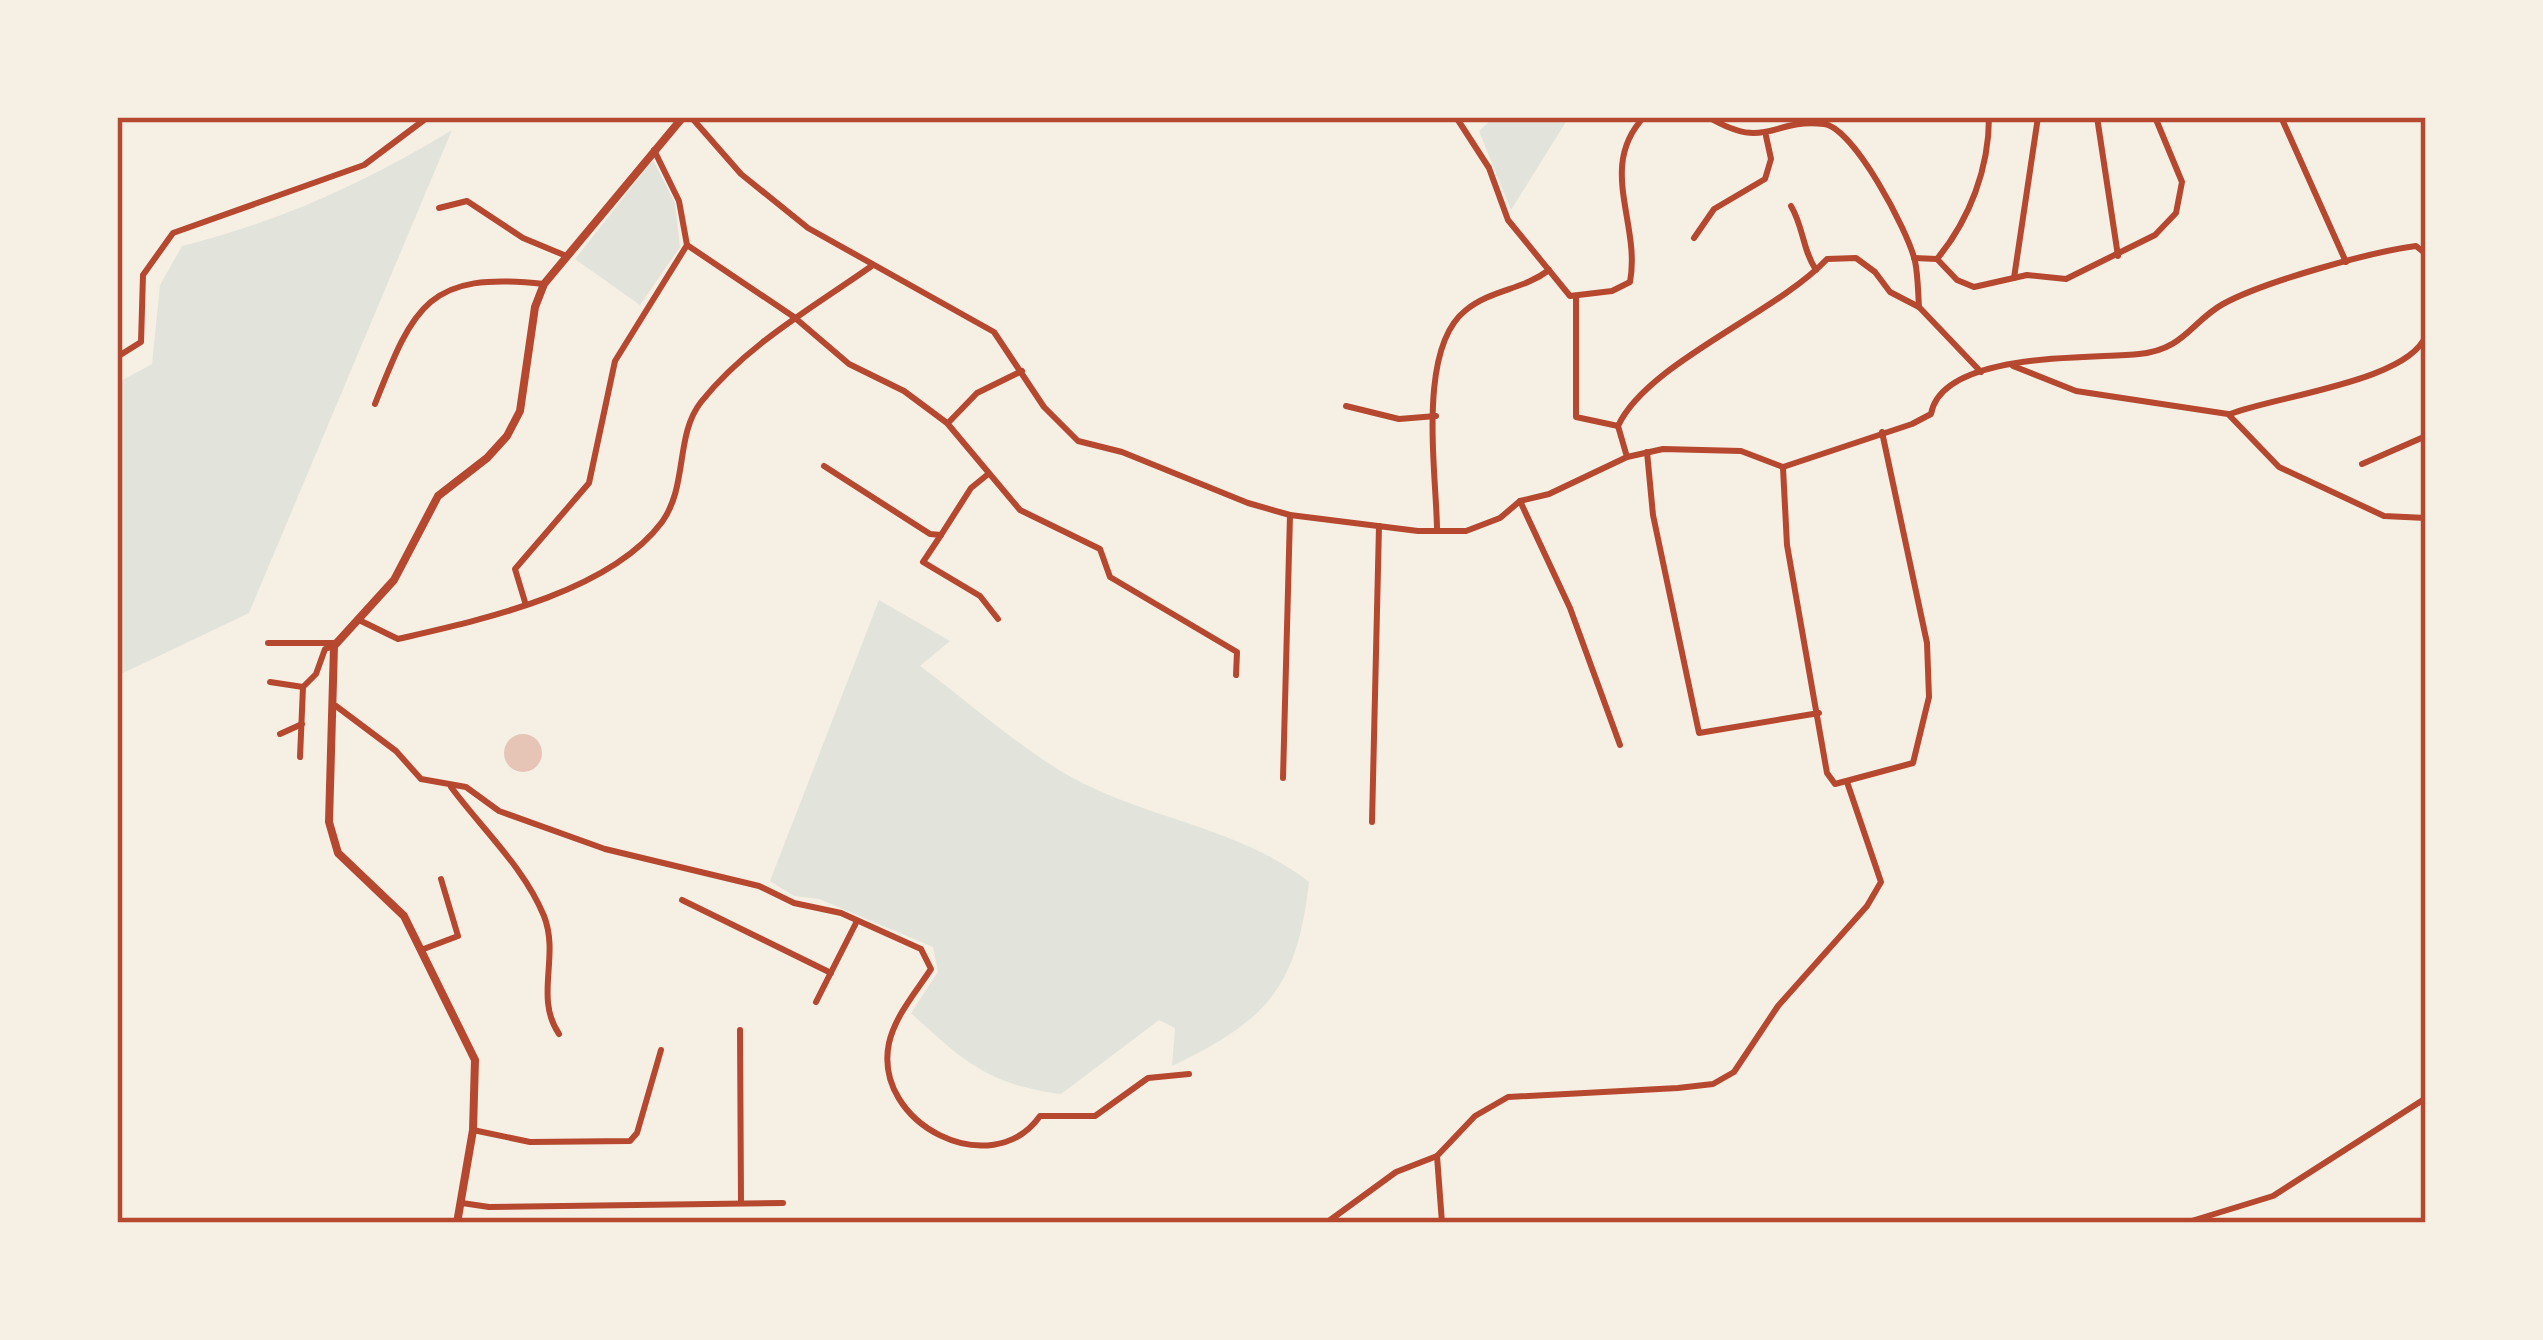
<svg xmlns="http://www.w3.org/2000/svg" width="2543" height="1340" font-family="'Fira Sans Condensed',sans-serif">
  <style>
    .green { fill: #e2e4dc }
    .building { fill: #e6c5b7 }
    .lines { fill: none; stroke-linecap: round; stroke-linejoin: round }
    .minor { stroke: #b5482f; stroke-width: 6 }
    .tertiary { stroke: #b5482f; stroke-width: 8 }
    .neatline { fill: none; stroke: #b5482f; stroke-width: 4.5 }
  </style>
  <rect width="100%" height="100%" fill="#f6efe4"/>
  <g class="green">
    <path d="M 1494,117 L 1569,117 L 1511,210 L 1479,131 Z"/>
    <path d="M 452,130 L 249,613 L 117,676 L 117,383 L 152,364 L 160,285 L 182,246 C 279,222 367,182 452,130 Z"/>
    <path d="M 653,160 L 675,203 L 680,247 L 640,305 L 575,259 Z"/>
    <path d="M 879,600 L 950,641 L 920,666 C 969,702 1018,747 1071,777 C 1147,819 1241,828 1309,882 C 1297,987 1268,1020 1172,1066 L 1175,1028 L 1159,1020 L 1061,1094 C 989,1085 963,1061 911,1013 L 938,972 L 933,947 L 819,899 L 794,896 L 770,881 Z"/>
  </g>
  <circle class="building" cx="523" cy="753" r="19"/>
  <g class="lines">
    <g class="minor">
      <path d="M 691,117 L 741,174 L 808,228 L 994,332 L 1044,407 L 1078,441 L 1122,452 L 1248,503 L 1290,515 L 1418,531 L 1466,531 L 1500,518 L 1520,501 L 1549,494 L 1627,457"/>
      <path d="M 1361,117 L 1402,117"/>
      <path d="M 1456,117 L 1489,168 L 1508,220 L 1570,296 L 1612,291 L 1630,282 C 1641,223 1597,167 1644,117"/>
      <path d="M 1708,117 C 1768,152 1770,118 1824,124 C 1854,128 1908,231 1915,261 C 1918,275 1918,292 1919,307"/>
      <path d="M 2097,117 L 2118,256"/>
      <path d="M 2281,117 L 2346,262"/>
      <path d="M 654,150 L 679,201 L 687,245 L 794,317 L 849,364 L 904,391 L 947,423 L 1020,510 L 1100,549 L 1110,577 L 1237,652 L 1236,675"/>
      <path d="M 1791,206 C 1804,228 1802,249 1816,270"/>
      <path d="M 439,208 L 467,201 L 523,238 L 564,255"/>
      <path d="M 1694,238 L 1714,209 L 1765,179 L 1771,159 L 1766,136"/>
      <path d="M 1914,258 L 1937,259 L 1957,280 L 1974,287 L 2027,275 L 2066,279 L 2155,235 L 2176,213 L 2182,182 L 2155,117"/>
      <path d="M 1937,259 C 1970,219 1989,168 1989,117"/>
      <path d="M 2014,278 L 2038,117"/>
      <path d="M 1576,296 L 1576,417 L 1618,426"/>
      <path d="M 117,357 L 141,342 L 143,275 L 173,233 L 364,165 L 428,117"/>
      <path d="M 2013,366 L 2076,391 L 2228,414 L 2279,467 L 2384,516 L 2426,518"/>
      <path d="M 375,404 C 414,305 428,271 544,284"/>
      <path d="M 1346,406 L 1399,419 L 1436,416"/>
      <path d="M 2230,414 C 2276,396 2410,381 2426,335"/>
      <path d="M 948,423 L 977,393 L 1022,371"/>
      <path d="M 1618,426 L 1627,457 L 1663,449 L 1741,451 L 1783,467 L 1912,424 L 1931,414 C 1942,351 2091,359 2139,354 C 2184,350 2192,321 2223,304 C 2263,282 2370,252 2416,246 L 2426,254"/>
      <path d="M 1618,426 C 1647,363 1777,313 1827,259 L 1856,258 L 1875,272 L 1890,292 L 1919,307 L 1981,372"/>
      <path d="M 1647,452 L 1653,515 L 1699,733 L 1819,713"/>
      <path d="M 2362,464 L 2426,436"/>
      <path d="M 824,466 L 930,534 L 941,535 L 971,488 L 987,475"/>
      <path d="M 1783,468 L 1787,545 L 1827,773 L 1835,784 L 1913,763 L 1929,697 L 1927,643 L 1882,432"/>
      <path d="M 1520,501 L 1570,608 L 1620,745"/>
      <path d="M 1437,528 C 1436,470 1417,348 1466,310 C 1492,289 1523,290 1549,270"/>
      <path d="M 941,535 L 923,562 L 980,596 L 998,619"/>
      <path d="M 525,602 L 515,569 L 589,483 L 615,361 L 687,245"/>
      <path d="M 359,620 L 398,639 C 480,620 609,593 662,522 C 688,486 675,435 701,402 C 747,344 814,307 873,265"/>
      <path d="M 268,643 L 333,643"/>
      <path d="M 270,682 L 303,687"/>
      <path d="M 336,706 L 396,751 L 421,779 L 466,787 L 499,811 L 605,849 L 759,886 L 794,903 L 841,913 L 921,949 L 931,969 C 916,992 895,1016 889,1043 C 872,1124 992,1184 1040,1116 L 1095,1116 L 1148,1078 L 1189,1074"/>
      <path d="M 280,734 L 302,724"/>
      <path d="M 300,757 L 303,687 L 316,674 L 325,649 L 334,646"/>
      <path d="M 1283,778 L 1290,515"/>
      <path d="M 451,787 C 482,829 524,867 544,916 C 560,957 534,997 559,1034"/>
      <path d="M 1372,822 L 1379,526"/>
      <path d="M 682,900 L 831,973"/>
      <path d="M 421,950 L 458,936 L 441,879"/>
      <path d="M 816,1002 L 857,921"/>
      <path d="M 740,1030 L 741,1203"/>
      <path d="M 473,1130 L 530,1142 L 630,1141 L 637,1133 L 661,1050"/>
      <path d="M 462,1203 L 489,1207 L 783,1203"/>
      <path d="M 1326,1223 L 1396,1172 L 1437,1156"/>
      <path d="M 1442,1223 L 1437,1156 L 1475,1116 L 1508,1097 L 1678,1088 L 1713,1084 L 1734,1072 L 1778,1006 L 1867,906 L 1881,882 L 1847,782"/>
      <path d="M 2185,1223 L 2273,1196 L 2426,1098"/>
    </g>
    <path class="tertiary" d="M 457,1223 L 473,1130 L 475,1060 L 404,916 L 338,853 L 329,822 L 334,646 L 394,580 L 438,496 L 487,458 L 507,436 L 520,411 L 535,307 L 544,284 L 683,117"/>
  </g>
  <rect width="2543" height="1340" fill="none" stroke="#f6efe4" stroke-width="240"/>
  <rect x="120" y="120" width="2303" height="1100" class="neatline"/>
</svg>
